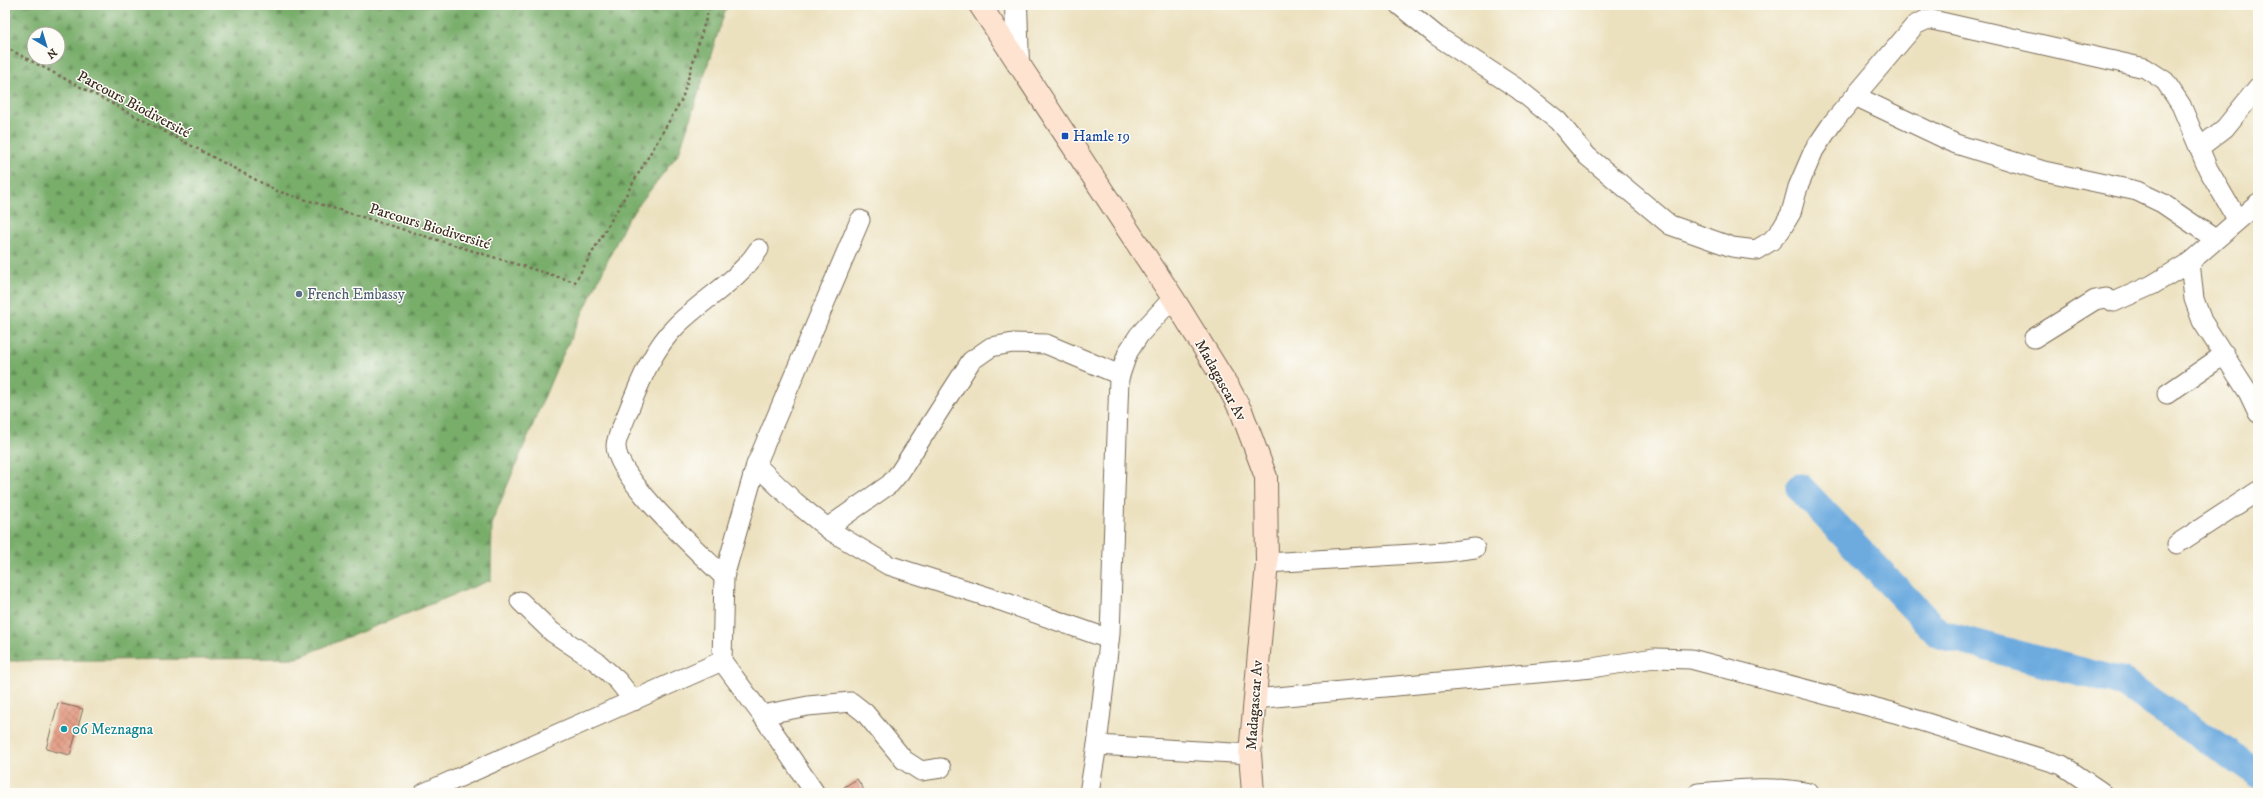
<svg xmlns="http://www.w3.org/2000/svg" width="2263" height="798" font-family="'IM FELL DW Pica',serif">
  <style>
    .forest { fill: url(#forest-firs); stroke: #5a6c44; fill-rule: evenodd }
    .lines { fill: none; stroke-linecap: round; stroke-linejoin: round }
    .river { stroke: #6dabdf; stroke-width: 29 }
    .building { fill: url(#building-cross-hatch) }
    .minor-casing { stroke: #796a56; stroke-width: 21 }
    .tertiary-casing { stroke: #796a56; stroke-width: 24 }
    .secondary-casing { stroke: #796a56; stroke-width: 24 }
    .path { stroke: #796a56; stroke-width: 2.5; stroke-dasharray: 3 3; stroke-linecap: butt }
    .minor { stroke: #fff; stroke-width: 19 }
    .tertiary { stroke: #fff; stroke-width: 22 }
    .secondary { stroke: #fee3d1; stroke-width: 22 }
    .transit-dot { fill: #1a4fb4; stroke: #fdfcf7; stroke-width: 1.5 }
    .service-dot { fill: #5c6f8a; stroke: #fdfcf7; stroke-width: 1.5 }
    .culture-dot { fill: #0f9aa8; stroke: #fdfcf7; stroke-width: 1.5 }
    .labels { text-anchor: middle; stroke-width: 3; stroke-linejoin: round; paint-order: stroke }
    .street-label { font-size: 15px; fill: #3b2a1e; stroke: #fdfcf7 }
    .transit-label { font-size: 15px; fill: #164399; stroke: #fdfcf7; text-anchor: start }
    .service-label { font-size: 15px; fill: #4e5e75; stroke: #fdfcf7; text-anchor: start }
    .culture-label { font-size: 15px; fill: #0d838f; stroke: #fdfcf7; text-anchor: start }
  </style>
  <defs>
    <pattern id="forest-firs" width="22" height="20" patternUnits="userSpaceOnUse"><rect width="22" height="20" fill="#78ad6a"/><path d="M5 1l3.5 6h-7zM16 11l3.5 6h-7z" fill="#648d57"/></pattern>
    <pattern id="building-cross-hatch" width="8" height="8" patternUnits="userSpaceOnUse"><rect width="8" height="8" fill="#e09076"/><path d="M0 0l8 8M0 8l8-8" fill="none" stroke="#b77660"/></pattern>
  </defs>
  <rect width="100%" height="100%" fill="#fdfcf7"/>
  <filter id="ink" filterUnits="userSpaceOnUse"><feTurbulence type="fractalNoise" baseFrequency=".025" numOctaves="2"/><feDisplacementMap in="SourceGraphic" scale="8" xChannelSelector="R" yChannelSelector="G"/><feConvolveMatrix kernelMatrix="1 2 1 2 8 2 1 2 1" color-interpolation-filters="sRGB"/></filter>
  <filter id="wash" filterUnits="userSpaceOnUse"><feTurbulence type="fractalNoise" baseFrequency=".012" numOctaves="4" result="noise"/><feDisplacementMap in="SourceGraphic" scale="16" xChannelSelector="R" yChannelSelector="G"/><feGaussianBlur stdDeviation="0.9" result="paint"/><feColorMatrix in="noise" values="0 0 0 0 0 0 0 0 0 0 0 0 0 0 0 0 0 1.4 0 .05"/><feComposite in="paint" operator="in"/></filter>
  <g filter="url(#wash)">
    <rect width="100%" height="100%" fill="#ece1bf"/>
    <path class="forest" d="M 5,5 L 727,5 L 679,153 L 627,220 L 557,367 L 492,522 L 491,580 L 296,658 L 5,661 ZM 34,34 L 58,34 L 58,58 L 34,58 Z"/>
    <g class="lines">
      <path class="river" d="M 1800,488 L 1939,634 L 2124,683 L 2258,774"/>
    </g>
    <g id="blocks">
      <g class="building">
        <path d="M 58,703 L 83,709 L 70,755 L 46,749 Z"/>
        <path d="M 857,779 L 866,793 L 847,793 L 844,787 Z"/>
      </g>
    </g>
  </g>
  <g filter="url(#ink)">
    <use href="#blocks" fill-opacity="0" stroke="#796a56" stroke-width="1"/>
    <g class="lines">
      <g class="minor-casing">
        <g id="minor">
          <path d="M 1399,5 L 1437,36 L 1518,89 L 1558,121 L 1587,156 L 1670,225 L 1732,247 L 1756,250 L 1771,241 L 1781,230 L 1791,213 L 1798,187 L 1814,150 L 1833,122 L 1915,25 L 1928,19 L 2145,68 L 2165,81 L 2181,105 L 2208,169 L 2237,219"/>
          <path d="M 1855,96 L 1956,144 L 2044,171 L 2137,191 L 2162,203 L 2215,239"/>
          <path d="M 2199,148 L 2225,128 L 2258,87"/>
          <path d="M 2190,262 L 2194,299 L 2202,321 L 2248,392 L 2258,413"/>
          <path d="M 2034,338 L 2095,300 L 2106,298 L 2114,302 L 2152,285 L 2190,262 L 2258,203"/>
          <path d="M 2167,394 L 2225,354"/>
          <path d="M 756,465 L 795,502 L 831,531 L 888,565 L 1004,602 L 1109,639"/>
          <path d="M 827,528 L 890,484 L 900,472 L 971,361 L 991,347 L 1013,343 L 1046,344 L 1120,375"/>
          <path d="M 2177,544 L 2258,491"/>
          <path d="M 1267,563 L 1445,552 L 1475,548"/>
          <path d="M 724,577 C 700,553 616,478 616,446 C 616,442 618,437 619,434 C 635,396 648,353 678,324 C 705,298 739,280 759,249"/>
          <path d="M 520,601 L 552,632 L 597,662 L 618,681 L 634,701"/>
          <path d="M 722,661 L 762,715 L 815,793"/>
          <path d="M 1254,699 L 1592,668 L 1654,658 L 1691,659 L 1895,713 L 2062,765 L 2103,793"/>
          <path d="M 762,715 L 808,706 L 851,702 L 865,713 L 904,760 L 921,771 L 941,768"/>
          <path d="M 1097,745 L 1250,754"/>
          <path d="M 424,793 L 722,661 L 724,577 L 756,465 L 860,220"/>
          <path d="M 1089,793 L 1097,745 L 1110,634 L 1119,378 L 1128,352 L 1139,335 L 1173,298"/>
          <path d="M 1698,793 C 1735,790 1772,785 1809,793"/>
        </g>
      </g>
      <g class="tertiary-casing">
        <path id="tertiary" d="M 1016,5 L 1018,64"/>
      </g>
      <g class="secondary-casing">
        <path id="secondary" d="M 980,5 L 1173,298 L 1230,390 L 1242,413 L 1266,477 L 1267,563 L 1250,754 L 1253,793"/>
      </g>
      <path class="path" d="M 5,47 L 277,191 L 575,282 L 682,99 L 710,5"/>
      <use href="#minor" class="minor"/>
      <use href="#tertiary" class="tertiary"/>
      <use href="#secondary" class="secondary"/>
    </g>
  </g>
  <rect class="transit-dot" x="1061" y="132" width="8" height="8" rx="2"/>
  <circle class="service-dot" cx="299" cy="294" r="4"/>
  <circle class="culture-dot" cx="64" cy="729" r="4"/>
  <g class="labels">
    <g class="street-label">
      <text transform="translate(134 104) rotate(28)" y="5">Parcours Biodiversité</text>
      <text transform="translate(430 226) rotate(17)" y="5">Parcours Biodiversité</text>
      <text transform="translate(1221 380) rotate(61)" y="5">Madagascar Av</text>
      <text transform="translate(1254 705) rotate(-86)" y="5">Madagascar Av</text>
    </g>
    <g class="transit-label">
      <text x="1073" y="141">Hamle 19</text>
    </g>
    <g class="service-label">
      <text x="307" y="299">French Embassy</text>
    </g>
    <g class="culture-label">
      <text x="72" y="734">06 Meznagna</text>
    </g>
  </g>
  <rect width="2263" height="798" fill="none" stroke="#fdfcf7" stroke-width="20"/>
  <g transform="translate(46 46) rotate(142)"><circle r="19" fill="#fdfcf7" stroke="#afa8a0"/>
  <path d="M0-3L7 15L0 10L-7 15Z" fill="#1f6fb2"/>
  <text y="-6" font-size="11" font-weight="bold" text-anchor="middle" fill="#3b2a1e">N</text>
  </g>
</svg>
